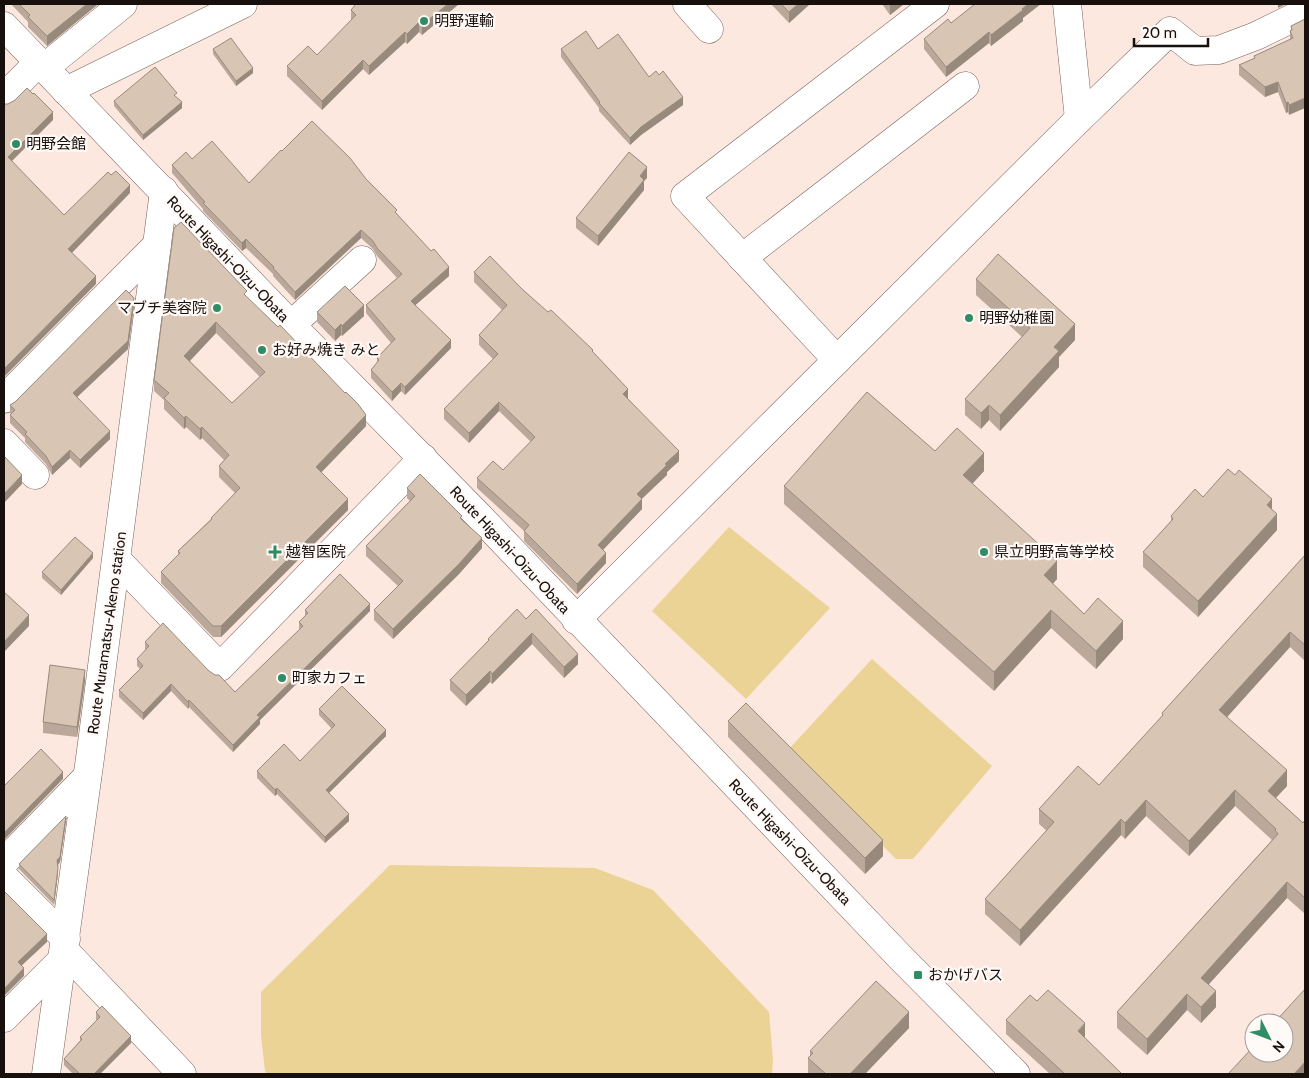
<svg xmlns="http://www.w3.org/2000/svg" width="1309" height="1078" font-family="Cabin,'Noto Sans JP',sans-serif">
  <style>
    .park { fill: #ead395 }
    .lines { fill: none; stroke-linecap: round; stroke-linejoin: round }
    .minor-casing { stroke: #786259; stroke-width: 29 }
    .major-casing { stroke: #786259; stroke-width: 29 }
    .minor { stroke: #fff; stroke-width: 28 }
    .major { stroke: #fff; stroke-width: 28 }
    .wall { fill: #baa99a; fill-rule: evenodd }
    .shaded-wall { fill: #978a7d }
    .building { fill: #d8c5b3; stroke: #978a7d; fill-rule: evenodd }
    .poi-dot { fill: #2f8d65; stroke: #fff9f7; stroke-width: 2 }
    .labels { text-anchor: middle; stroke-width: 4.5; stroke-linejoin: round; paint-order: stroke }
    .poi-label { font-size: 15px; fill: #18100c; stroke: #fff9f7; text-anchor: start }
    .street-label { font-size: 15px; fill: #18100c; stroke: #fff9f7 }
  </style>
  <rect width="100%" height="100%" fill="#fde8e0"/>
  <g class="park">
    <path d="M 729,527 L 830,608 L 746,699 L 652,611 Z"/>
    <path d="M 872,659 L 992,766 L 913,859 L 896,859 L 788,750 Z"/>
    <path d="M 390,865 L 595,868 L 653,890 L 769,1012 L 773,1060 L 772,1074 L 267,1074 L 265,1071 L 261,1036 L 261,992 Z"/>
  </g>
  <g class="lines">
    <g class="minor-casing">
      <g id="minor">
        <path d="M 687,4 L 709,29"/>
        <path d="M 1067,4 L 1079,119"/>
        <path d="M 44,68 L 123,4"/>
        <path d="M 66,91 L 243,4"/>
        <path d="M 4,97 L 39,62"/>
        <path d="M 742,258 L 965,86"/>
        <path d="M 291,325 L 362,260"/>
        <path d="M 837,360 L 685,196 L 935,4"/>
        <path d="M 4,399 L 157,245"/>
        <path d="M 4,443 L 35,475"/>
        <path d="M 118,561 L 220,667 L 423,458"/>
        <path d="M 576,620 L 1079,119 L 1170,31 L 1195,51 L 1219,50 L 1256,36 L 1305,12"/>
        <path d="M 4,862 L 87,777"/>
        <path d="M 4,877 L 66,939"/>
        <path d="M 64,950 L 182,1074"/>
        <path d="M 4,1018 L 62,960"/>
      </g>
    </g>
    <g class="major-casing">
      <g id="major">
        <path d="M 4,26 L 291,325 L 477,514 L 900,957 L 1016,1074"/>
        <path d="M 46,1074 C 88,780 127,486 164,191"/>
      </g>
    </g>
    <use href="#minor" class="minor"/>
    <use href="#major" class="major"/>
  </g>
  <g class="wall">
    <path d="M 11,4 L 97,4 L 97,5 L 47,46 L 28,27 L 28,22 Z"/>
    <path d="M 459,4 L 422,35 L 419,32 L 407,44 L 405,42 L 369,75 L 363,69 L 322,110 L 287,76 L 287,66 L 317,55 L 352,20 L 351,19 L 351,10 Z"/>
    <path d="M 771,4 L 810,4 L 789,23 Z"/>
    <path d="M 882,4 L 904,4 L 890,15 Z"/>
    <path d="M 1023,18 L 1023,21 L 991,46 L 989,43 L 946,77 L 924,49 L 924,39 L 951,23 Z"/>
    <path d="M 1305,19 L 1289,115 L 1288,112 L 1286,113 L 1278,92 L 1265,97 L 1239,75 L 1239,65 L 1254,59 L 1254,56 L 1290,40 L 1290,31 L 1291,31 L 1291,26 Z"/>
    <path d="M 213,49 L 253,73 L 236,86 L 213,54 Z"/>
    <path d="M 561,49 L 598,49 L 649,77 L 683,105 L 641,135 L 630,145 L 599,111 L 599,108 L 561,57 Z"/>
    <path d="M 177,98 L 182,108 L 143,140 L 114,106 L 114,101 Z"/>
    <path d="M 282,151 L 366,179 L 449,276 L 415,305 L 451,348 L 405,395 L 401,391 L 392,401 L 371,378 L 371,370 L 377,363 L 377,358 L 391,343 L 366,313 L 366,305 L 397,278 L 377,256 L 373,249 L 361,238 L 295,300 L 273,276 L 273,274 L 246,248 L 242,251 L 203,211 L 203,209 L 172,173 L 172,165 L 192,159 L 249,183 Z"/>
    <path d="M 647,178 L 644,181 L 644,190 L 598,246 L 576,228 L 576,218 Z"/>
    <path d="M 174,228 L 247,297 L 366,426 L 321,472 L 348,510 L 221,637 L 213,637 L 161,583 L 161,572 L 178,556 L 178,551 L 211,519 L 211,518 L 235,493 L 219,477 L 219,466 L 224,460 L 202,438 L 200,440 L 186,427 L 184,429 L 164,409 L 164,400 L 154,391 L 154,380 ZM 216,333 L 260,377 L 232,403 L 190,361 Z"/>
    <path d="M 474,272 L 522,289 L 593,353 L 628,399 L 679,461 L 667,472 L 667,475 L 642,499 L 642,509 L 603,550 L 606,563 L 577,594 L 524,541 L 524,531 L 477,488 L 477,478 L 503,470 L 531,442 L 499,411 L 469,443 L 444,419 L 444,409 L 493,359 L 479,345 L 479,335 L 502,310 L 474,282 Z"/>
    <path d="M 976,279 L 1075,340 L 1059,357 L 1059,367 L 1000,431 L 989,420 L 981,429 L 965,415 L 965,399 L 1022,337 L 976,295 Z"/>
    <path d="M 134,306 L 128,349 L 77,397 L 110,439 L 80,468 L 70,458 L 52,475 L 46,464 L 25,442 L 25,438 L 10,423 L 10,415 L 11,414 L 10,413 L 10,405 L 15,402 Z"/>
    <path d="M 317,312 L 364,316 L 342,336 L 341,335 L 335,341 L 317,322 Z"/>
    <path d="M 935,451 L 984,471 L 972,484 L 1057,579 L 1053,584 L 1084,614 L 1123,639 L 1096,669 L 1051,628 L 994,691 L 784,504 L 784,486 Z"/>
    <path d="M 407,488 L 462,520 L 482,548 L 459,574 L 393,639 L 374,620 L 374,610 L 398,586 L 366,556 L 366,546 L 410,501 L 407,498 Z"/>
    <path d="M 1272,509 L 1277,530 L 1198,617 L 1143,567 L 1143,552 L 1171,521 L 1171,516 Z"/>
    <path d="M 1305,555 L 1305,661 L 1290,647 L 1227,717 L 1287,786 L 1276,798 L 1303,823 L 1305,820 L 1305,912 L 1304,913 L 1287,898 L 1208,985 L 1216,1007 L 1201,1023 L 1187,1010 L 1147,1055 L 1117,1028 L 1117,1012 L 1272,840 L 1235,806 L 1189,856 L 1146,816 L 1125,839 L 1121,835 L 1020,946 L 985,914 L 985,899 L 1047,831 L 1039,824 L 1039,809 L 1099,785 L 1162,717 L 1162,713 Z"/>
    <path d="M 93,558 L 61,595 L 42,578 L 42,572 Z"/>
    <path d="M 305,610 L 370,611 L 260,720 L 260,724 L 233,752 L 189,707 L 188,709 L 171,691 L 143,720 L 119,697 L 119,690 L 140,669 L 137,666 L 137,659 L 146,650 L 145,649 L 145,642 L 209,671 L 235,692 L 299,630 L 299,622 L 305,616 Z"/>
    <path d="M 526,619 L 578,664 L 564,678 L 532,644 L 492,684 L 490,682 L 466,706 L 450,690 L 450,680 L 488,642 L 488,639 Z"/>
    <path d="M 85,681 L 77,737 L 43,733 L 43,722 Z"/>
    <path d="M 319,709 L 386,736 L 329,793 L 349,821 L 325,843 L 277,794 L 275,796 L 257,778 L 257,771 L 300,761 L 332,729 L 319,715 Z"/>
    <path d="M 728,721 L 883,856 L 865,874 L 728,737 Z"/>
    <path d="M 66,821 L 60,862 L 58,865 L 58,873 L 54,905 L 19,869 L 19,864 Z"/>
    <path d="M 1037,1001 L 1085,1037 L 1084,1038 L 1122,1074 L 1050,1074 L 1006,1034 L 1006,1020 Z"/>
    <path d="M 96,1012 L 131,1043 L 100,1074 L 73,1074 L 64,1065 L 64,1059 L 80,1041 L 80,1037 L 97,1021 L 96,1019 Z"/>
    <path d="M 909,1028 L 865,1074 L 809,1074 L 808,1073 L 808,1058 L 810,1056 L 810,1051 Z"/>
  </g>
  <g class="shaded-wall">
    <path d="M 87,4 L 97,4 L 97,5 L 47,46 L 47,36 Z"/>
    <path d="M 448,4 L 459,4 L 422,35 L 422,25 Z"/>
    <path d="M 798,4 L 810,4 L 789,23 L 789,12 Z"/>
    <path d="M 892,4 L 904,4 L 890,15 L 890,5 Z"/>
    <path d="M 1028,4 L 1041,4 L 1023,18 L 1023,21 L 991,46 L 991,35 Z"/>
    <path d="M 1278,4 L 1286,4 L 1278,8 Z"/>
    <path d="M 419,22 L 419,32 L 407,44 L 407,34 Z"/>
    <path d="M 405,32 L 405,42 L 369,75 L 369,66 Z"/>
    <path d="M 989,32 L 989,43 L 946,77 L 946,67 Z"/>
    <path d="M 363,60 L 363,69 L 322,110 L 322,101 Z"/>
    <path d="M 253,68 L 253,73 L 236,86 L 236,81 Z"/>
    <path d="M 1278,82 L 1278,92 L 1265,97 L 1265,87 Z"/>
    <path d="M 683,97 L 683,105 L 641,135 L 630,145 L 630,138 L 641,127 Z"/>
    <path d="M 1305,98 L 1305,108 L 1289,115 L 1289,105 Z"/>
    <path d="M 182,102 L 182,108 L 143,140 L 143,135 Z"/>
    <path d="M 1288,102 L 1288,112 L 1286,113 L 1286,103 Z"/>
    <path d="M 53,112 L 53,120 L 8,165 L 8,157 Z"/>
    <path d="M 647,167 L 647,178 L 644,181 L 644,190 L 598,246 L 598,236 L 640,176 Z"/>
    <path d="M 130,185 L 130,193 L 68,257 L 68,249 Z"/>
    <path d="M 361,230 L 361,238 L 295,300 L 295,292 Z"/>
    <path d="M 246,239 L 246,248 L 242,251 L 242,243 Z"/>
    <path d="M 449,267 L 449,276 L 411,309 L 411,301 Z"/>
    <path d="M 96,276 L 96,284 L 4,377 L 4,369 Z"/>
    <path d="M 134,298 L 134,306 L 128,349 L 73,401 L 73,393 Z"/>
    <path d="M 364,305 L 364,316 L 342,336 L 342,326 Z"/>
    <path d="M 216,322 L 216,333 L 184,367 L 184,356 Z"/>
    <path d="M 341,324 L 341,335 L 335,341 L 335,330 Z"/>
    <path d="M 1075,324 L 1075,340 L 1059,357 L 1059,367 L 1000,431 L 1000,415 L 1054,347 Z"/>
    <path d="M 451,340 L 451,348 L 405,395 L 405,387 Z"/>
    <path d="M 401,383 L 401,391 L 392,401 L 392,392 Z"/>
    <path d="M 628,389 L 628,398 L 623,403 L 623,394 Z"/>
    <path d="M 499,402 L 499,411 L 469,443 L 469,433 Z"/>
    <path d="M 989,405 L 989,420 L 981,429 L 981,413 Z"/>
    <path d="M 366,415 L 366,426 L 316,478 L 316,467 Z"/>
    <path d="M 186,416 L 186,427 L 184,429 L 184,418 Z"/>
    <path d="M 202,427 L 202,438 L 200,440 L 200,429 Z"/>
    <path d="M 110,431 L 110,439 L 80,468 L 80,460 Z"/>
    <path d="M 70,450 L 70,458 L 52,475 L 52,467 Z"/>
    <path d="M 679,451 L 679,461 L 667,472 L 667,475 L 637,503 L 637,494 L 665,464 Z"/>
    <path d="M 984,453 L 984,471 L 963,494 L 963,475 Z"/>
    <path d="M 22,475 L 22,484 L 4,503 L 4,494 Z"/>
    <path d="M 348,499 L 348,510 L 221,637 L 221,626 Z"/>
    <path d="M 642,499 L 642,509 L 598,555 L 598,545 Z"/>
    <path d="M 1272,499 L 1272,515 L 1267,505 Z"/>
    <path d="M 1277,514 L 1277,530 L 1198,617 L 1198,601 Z"/>
    <path d="M 482,538 L 482,548 L 459,574 L 393,639 L 393,629 Z"/>
    <path d="M 93,553 L 93,558 L 61,595 L 61,590 Z"/>
    <path d="M 606,553 L 606,563 L 577,594 L 577,584 Z"/>
    <path d="M 1057,561 L 1057,579 L 1044,593 L 1044,575 Z"/>
    <path d="M 370,604 L 370,611 L 260,720 L 260,724 L 233,752 L 233,745 L 257,715 Z"/>
    <path d="M 1051,610 L 1051,628 L 994,691 L 994,672 Z"/>
    <path d="M 29,615 L 29,626 L 4,652 L 4,642 Z"/>
    <path d="M 1123,621 L 1123,639 L 1096,669 L 1096,651 Z"/>
    <path d="M 1290,632 L 1290,647 L 1219,726 L 1219,710 Z"/>
    <path d="M 532,633 L 532,644 L 492,684 L 492,674 Z"/>
    <path d="M 578,654 L 578,664 L 564,678 L 564,667 Z"/>
    <path d="M 85,670 L 85,681 L 77,737 L 77,727 Z"/>
    <path d="M 490,671 L 490,682 L 466,706 L 466,695 Z"/>
    <path d="M 171,684 L 171,691 L 143,720 L 143,713 Z"/>
    <path d="M 189,700 L 189,707 L 188,709 L 188,702 Z"/>
    <path d="M 386,730 L 386,736 L 326,796 L 326,790 Z"/>
    <path d="M 1287,770 L 1287,786 L 1268,806 L 1268,791 Z"/>
    <path d="M 63,772 L 63,779 L 4,840 L 4,833 Z"/>
    <path d="M 277,788 L 277,794 L 275,796 L 275,790 Z"/>
    <path d="M 1235,790 L 1235,806 L 1189,856 L 1189,841 Z"/>
    <path d="M 1146,800 L 1146,816 L 1125,839 L 1125,823 Z"/>
    <path d="M 349,814 L 349,821 L 325,843 L 325,837 Z"/>
    <path d="M 66,816 L 66,821 L 60,862 L 57,866 L 57,860 Z"/>
    <path d="M 1121,819 L 1121,835 L 1020,946 L 1020,930 Z"/>
    <path d="M 883,840 L 883,856 L 865,874 L 865,858 Z"/>
    <path d="M 58,868 L 58,873 L 54,905 L 54,900 Z"/>
    <path d="M 1287,882 L 1287,898 L 1201,993 L 1201,978 Z"/>
    <path d="M 1305,896 L 1305,912 L 1304,913 L 1304,897 Z"/>
    <path d="M 47,934 L 47,942 L 18,969 L 18,962 Z"/>
    <path d="M 24,968 L 24,976 L 4,996 L 4,989 Z"/>
    <path d="M 1216,991 L 1216,1007 L 1201,1023 L 1201,1007 Z"/>
    <path d="M 1187,994 L 1187,1010 L 1147,1055 L 1147,1039 Z"/>
    <path d="M 909,1012 L 909,1028 L 865,1074 L 850,1074 Z"/>
    <path d="M 1085,1023 L 1085,1037 L 1078,1045 L 1078,1031 Z"/>
    <path d="M 131,1036 L 131,1043 L 100,1074 L 94,1074 Z"/>
    <path d="M 1305,1062 L 1305,1074 L 1294,1074 Z"/>
  </g>
  <g class="building">
    <path d="M 19,4 L 87,4 L 47,36 L 28,17 L 30,15 Z"/>
    <path d="M 356,4 L 448,4 L 422,25 L 419,22 L 407,34 L 405,32 L 369,66 L 363,60 L 322,101 L 287,66 L 308,46 L 317,55 L 356,15 L 351,10 Z"/>
    <path d="M 781,4 L 798,4 L 789,12 Z"/>
    <path d="M 975,4 L 1028,4 L 1022,9 L 1023,10 L 991,35 L 989,32 L 946,67 L 924,39 L 948,19 L 951,23 Z"/>
    <path d="M 1305,19 L 1305,98 L 1289,105 L 1288,102 L 1286,103 L 1278,82 L 1265,87 L 1239,65 L 1255,58 L 1254,56 L 1293,38 L 1290,31 L 1292,30 L 1291,26 Z"/>
    <path d="M 586,31 L 598,49 L 618,34 L 649,77 L 656,71 L 659,75 L 663,71 L 683,97 L 641,127 L 630,138 L 599,103 L 600,102 L 561,49 Z"/>
    <path d="M 231,38 L 253,68 L 236,81 L 213,49 Z"/>
    <path d="M 155,67 L 177,93 L 174,95 L 182,102 L 143,135 L 114,101 Z"/>
    <path d="M 27,88 L 33,94 L 34,93 L 53,112 L 8,157 L 64,215 L 108,172 L 111,175 L 116,171 L 130,185 L 68,249 L 96,276 L 4,369 L 4,104 L 8,104 L 15,100 Z"/>
    <path d="M 312,121 L 350,158 L 366,179 L 397,210 L 395,212 L 431,251 L 434,249 L 449,267 L 411,301 L 451,340 L 405,387 L 401,383 L 392,392 L 371,370 L 379,360 L 377,358 L 395,339 L 366,305 L 402,274 L 377,248 L 373,241 L 361,230 L 295,292 L 273,268 L 274,267 L 246,239 L 242,243 L 203,203 L 205,202 L 172,165 L 186,152 L 192,159 L 212,141 L 249,183 L 281,150 L 282,151 Z"/>
    <path d="M 629,152 L 647,167 L 640,176 L 644,180 L 598,236 L 576,218 Z"/>
    <path d="M 181,222 L 247,291 L 244,294 L 278,327 L 280,325 L 345,393 L 346,392 L 358,404 L 366,415 L 316,467 L 348,499 L 221,626 L 213,626 L 161,572 L 180,553 L 178,551 L 212,519 L 211,518 L 240,488 L 219,466 L 229,455 L 202,427 L 200,429 L 186,416 L 184,418 L 164,398 L 169,393 L 154,380 L 174,228 ZM 216,322 L 265,372 L 232,403 L 184,356 Z"/>
    <path d="M 998,254 L 1075,324 L 1054,347 L 1059,351 L 1000,415 L 989,405 L 981,413 L 965,399 L 1030,328 L 976,279 Z"/>
    <path d="M 490,256 L 522,289 L 548,312 L 551,310 L 593,350 L 592,351 L 628,389 L 623,394 L 679,451 L 665,464 L 667,465 L 637,494 L 642,499 L 598,545 L 606,553 L 577,584 L 524,531 L 529,525 L 477,478 L 493,461 L 503,470 L 535,437 L 499,402 L 469,433 L 444,409 L 498,354 L 479,335 L 507,305 L 474,272 Z"/>
    <path d="M 345,286 L 364,305 L 342,326 L 341,324 L 335,330 L 317,312 Z"/>
    <path d="M 126,290 L 134,298 L 128,341 L 73,393 L 110,431 L 80,460 L 70,450 L 52,467 L 46,456 L 25,434 L 27,432 L 10,415 L 15,410 L 10,405 L 15,402 Z"/>
    <path d="M 867,392 L 935,451 L 957,428 L 984,453 L 963,475 L 1057,561 L 1044,575 L 1084,614 L 1098,598 L 1123,621 L 1096,651 L 1051,610 L 994,672 L 784,486 Z"/>
    <path d="M 4,456 L 22,475 L 4,494 Z"/>
    <path d="M 1228,469 L 1235,475 L 1239,470 L 1272,499 L 1267,505 L 1277,514 L 1198,601 L 1143,552 L 1173,519 L 1171,516 L 1195,489 L 1203,497 Z"/>
    <path d="M 420,474 L 462,516 L 460,518 L 482,538 L 459,564 L 393,629 L 374,610 L 403,581 L 366,546 L 415,496 L 407,488 Z"/>
    <path d="M 75,537 L 93,553 L 61,590 L 42,572 Z"/>
    <path d="M 1305,555 L 1305,645 L 1290,632 L 1219,710 L 1287,770 L 1268,791 L 1303,823 L 1305,820 L 1305,896 L 1304,897 L 1287,882 L 1201,978 L 1216,991 L 1201,1007 L 1187,994 L 1147,1039 L 1117,1012 L 1278,834 L 1275,830 L 1276,829 L 1235,790 L 1189,841 L 1146,800 L 1125,823 L 1121,819 L 1020,930 L 985,899 L 1054,822 L 1039,809 L 1078,766 L 1099,785 L 1163,715 L 1162,713 Z"/>
    <path d="M 340,574 L 370,604 L 257,715 L 260,717 L 233,745 L 189,700 L 188,702 L 171,684 L 143,713 L 119,690 L 143,666 L 137,659 L 149,646 L 145,642 L 163,623 L 209,671 L 215,675 L 219,675 L 235,692 L 303,626 L 299,622 L 308,613 L 305,610 Z"/>
    <path d="M 4,592 L 29,615 L 4,642 Z"/>
    <path d="M 517,609 L 526,619 L 536,609 L 578,654 L 564,667 L 532,633 L 492,674 L 490,671 L 466,695 L 450,680 L 489,640 L 488,639 Z"/>
    <path d="M 50,665 L 85,670 L 77,727 L 43,722 Z"/>
    <path d="M 342,686 L 386,730 L 326,790 L 349,814 L 325,837 L 277,788 L 275,790 L 257,771 L 284,744 L 300,761 L 335,725 L 319,709 Z"/>
    <path d="M 746,703 L 883,840 L 865,858 L 728,721 Z"/>
    <path d="M 41,749 L 63,772 L 4,833 L 4,786 Z"/>
    <path d="M 66,816 L 60,857 L 57,860 L 58,868 L 54,900 L 19,864 Z"/>
    <path d="M 4,891 L 47,934 L 18,962 L 24,968 L 4,989 Z"/>
    <path d="M 876,981 L 909,1012 L 850,1074 L 826,1074 L 808,1058 L 813,1053 L 810,1051 Z"/>
    <path d="M 1305,989 L 1305,1062 L 1294,1074 L 1228,1074 L 1254,1046 L 1254,1053 L 1284,1053 L 1284,1023 L 1274,1023 Z"/>
    <path d="M 1048,990 L 1085,1023 L 1078,1031 L 1122,1074 L 1065,1074 L 1006,1020 L 1030,995 L 1037,1001 Z"/>
    <path d="M 102,1006 L 131,1036 L 94,1074 L 80,1074 L 64,1059 L 82,1039 L 80,1037 L 100,1017 L 96,1012 Z"/>
  </g>
  <g class="poi-dot">
    <circle cx="424" cy="21" r="5"/>
    <circle cx="16" cy="144" r="5"/>
    <circle cx="217" cy="308" r="5"/>
    <circle cx="969" cy="318" r="5"/>
    <circle cx="262" cy="350" r="5"/>
    <path d="M272.5 544.5h5v5h5v5h-5v5h-5v-5h-5v-5h5z"/>
    <circle cx="984" cy="552" r="5"/>
    <circle cx="282" cy="678" r="5"/>
    <rect x="913" y="970" width="10" height="10" rx="2.5"/>
  </g>
  <g class="labels">
    <g class="poi-label">
      <text x="434" y="26">明野運輸</text>
      <text x="26" y="149">明野会館</text>
      <text x="207" y="313" text-anchor="end">マブチ美容院</text>
      <text x="979" y="323">明野幼稚園</text>
      <text x="272" y="355">お好み焼き みと</text>
      <text x="286" y="557">越智医院</text>
      <text x="994" y="557">県立明野高等学校</text>
      <text x="292" y="683">町家カフェ</text>
      <text x="928" y="980">おかげバス</text>
    </g>
    <g class="street-label">
      <text transform="translate(228 259) rotate(46)" y="5">Route Higashi-Oizu-Obata</text>
      <text transform="translate(510 550) rotate(47)" y="5">Route Higashi-Oizu-Obata</text>
      <text transform="translate(107 633) rotate(-82)" y="5">Route Muramatsu-Akeno station</text>
      <text transform="translate(790 842) rotate(46)" y="5">Route Higashi-Oizu-Obata</text>
    </g>
  </g>
  <rect width="1309" height="1078" fill="none" stroke="#18100c" stroke-width="10"/>
  <g transform="translate(1269 1038) rotate(132)"><circle r="24" fill="#fff9f7" stroke="#a39c99"/>
  <path d="M0-4L9 19L0 12L-9 19Z" fill="#2f8d65"/>
  <text y="-8" font-size="14" font-weight="bold" text-anchor="middle" fill="#18100c">N</text>
  </g>
  <path d="M1134 38v8h74v-8" fill="none" stroke="#18100c" stroke-width="2.5"/>
  <text x="1142" y="38" font-size="15" fill="#18100c" stroke="#fff9f7" stroke-width="4" paint-order="stroke">20 m</text>
</svg>
